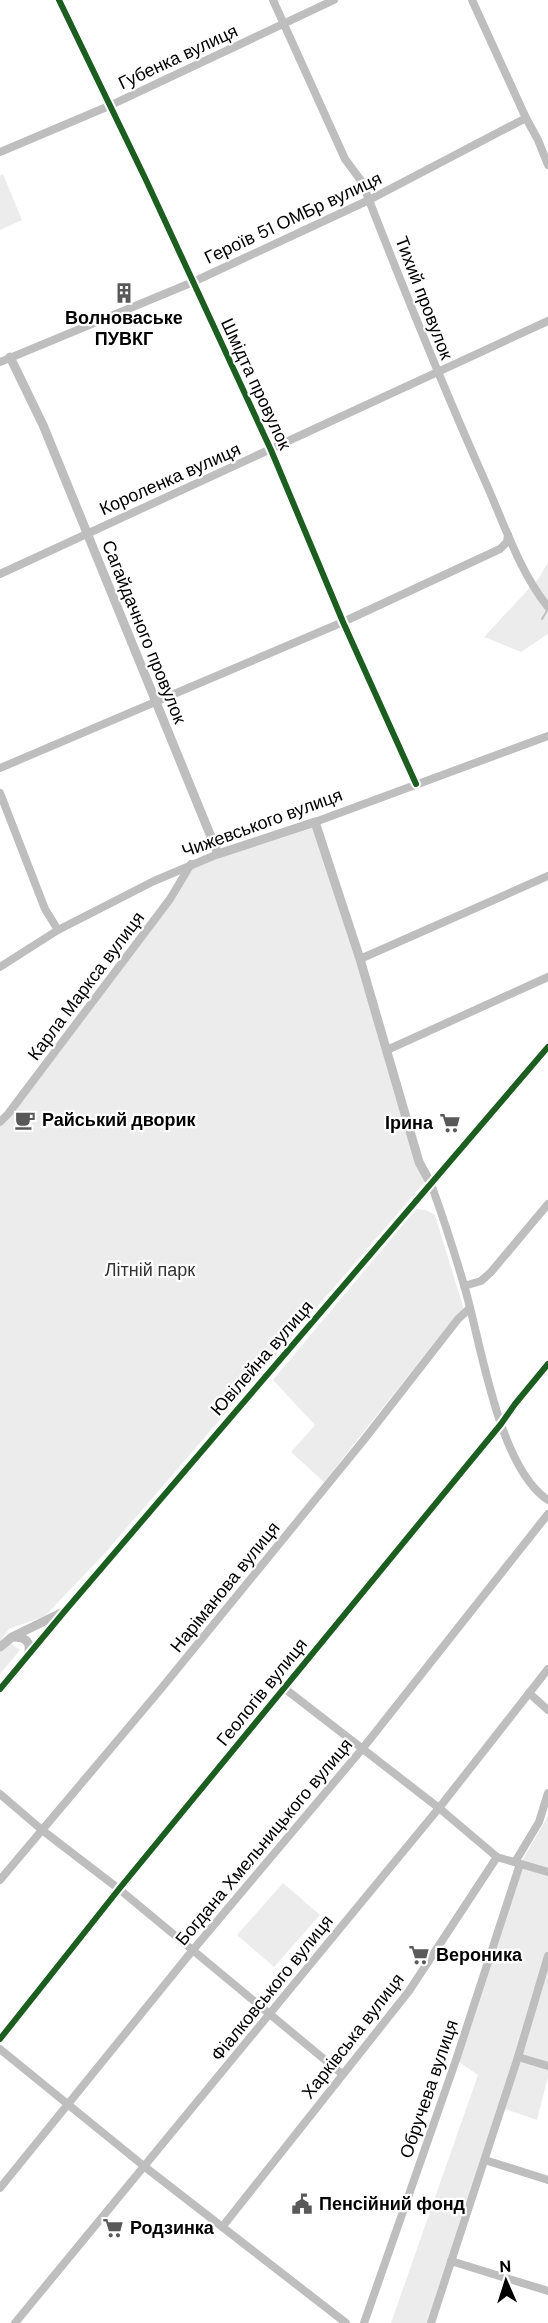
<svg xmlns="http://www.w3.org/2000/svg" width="548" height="2323" font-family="'DM Sans',sans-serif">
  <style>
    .green { fill: #ececec }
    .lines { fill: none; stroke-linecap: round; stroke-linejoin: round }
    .stream { stroke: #bfbfbf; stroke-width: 2 }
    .minor { stroke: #bebebe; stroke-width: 8 }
    .tertiary { stroke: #bebebe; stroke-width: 9 }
    .cycleway-casing { stroke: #fff; stroke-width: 10 }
    .cycleway { stroke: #1b5e20; stroke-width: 6 }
    .labels { text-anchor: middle; stroke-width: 4.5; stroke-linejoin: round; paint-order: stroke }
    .street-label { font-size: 18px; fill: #000; stroke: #fff }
    .poi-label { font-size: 18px; font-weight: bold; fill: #000; stroke: #fff; text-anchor: start }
    .park-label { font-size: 18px; fill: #333; stroke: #fff }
  </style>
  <rect width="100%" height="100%" fill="#fff"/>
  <g class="green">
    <path d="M 3,174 L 22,220 L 0,230 L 0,175 Z"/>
    <path d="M 548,562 L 548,634 L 521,652 L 484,637 L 539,578 Z"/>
    <path d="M 315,822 L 395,1085 L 429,1177 L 105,1553 L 45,1616 L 9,1629 L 0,1641 L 0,1122 L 8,1114 L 191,864 Z"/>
    <path d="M 416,1209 L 426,1210 L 435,1215 L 464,1310 L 456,1315 L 324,1482 L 291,1452 L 315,1425 L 273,1380 Z"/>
    <path d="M 7,1640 L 20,1650 L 0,1674 L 0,1649 Z"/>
    <path d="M 548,1816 L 548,2077 L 537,2120 L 502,2108 L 431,2323 L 391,2323 L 478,2075 L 456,2060 L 520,1864 Z"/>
    <path d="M 283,1883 L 320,1915 L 274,1967 L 237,1935 Z"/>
  </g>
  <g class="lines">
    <path class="stream" d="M 542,619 L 548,609"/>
    <g class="minor">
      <path d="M 59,0 L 146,180 L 271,450 L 343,622 L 416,784"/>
      <path d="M 273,0 L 345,159 L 362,182 C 401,283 441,382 485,481 C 504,523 519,571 548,607"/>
      <path d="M 472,0 L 526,118 L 538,140 L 548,165"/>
      <path d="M 0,152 L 109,106 L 334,0"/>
      <path d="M 0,362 L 193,282 L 369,200 L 526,118"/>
      <path d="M 0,574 L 548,321"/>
      <path d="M 0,768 L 343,622 L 500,549 L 507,542 L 508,535"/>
      <path d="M 0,793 L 45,909 L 58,930"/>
      <path d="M 315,822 L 548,736"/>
      <path d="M 360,959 L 548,876"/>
      <path d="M 0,967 L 58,930 L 154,881 L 218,854"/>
      <path d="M 387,1050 L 548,977"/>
      <path d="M 0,1122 L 8,1114 L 170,899 L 191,864"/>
      <path d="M 431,1184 C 443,1217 454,1251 464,1285 C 481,1342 498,1467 548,1500"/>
      <path d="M 464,1286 L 481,1281 L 491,1272 L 548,1204"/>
      <path d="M 284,1688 L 439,1808 L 497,1857 L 548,1872"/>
      <path d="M 529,1693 L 548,1710"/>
      <path d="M 0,1794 L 42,1830 L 119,1889 L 342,2074"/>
      <path d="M 515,1862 L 539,1822 L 548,1793"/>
      <path d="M 0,1880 L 160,1690 L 363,1441 L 458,1319 L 469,1309"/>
      <path d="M 0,2039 L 119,1889 L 501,1424 L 515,1404 L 548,1364"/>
      <path d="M 0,2049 L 145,2167 L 346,2323"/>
      <path d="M 518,2057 L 548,2066"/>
      <path d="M 485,2160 L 548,2180"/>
      <path d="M 0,2188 L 192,1951 L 363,1748 L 548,1514"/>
      <path d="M 223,2226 L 409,1991 L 497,1857"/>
      <path d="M 451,2261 L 548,2291"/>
      <path d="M 15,2323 L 439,1808 L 548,1669"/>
      <path d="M 364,2323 L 456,2060 L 520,1864"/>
      <path d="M 431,2323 L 518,2057 L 548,1956"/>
    </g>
    <g class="tertiary">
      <path d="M 10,357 L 43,425 L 218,854 L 315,822 L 360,959 L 419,1162 L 431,1184"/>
      <path d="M 13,1637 C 26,1637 32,1642 28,1655"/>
      <path d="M 0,1647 L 12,1637 L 61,1613"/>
      <path d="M 0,1689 L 64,1612 L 548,1047"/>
    </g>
    <g class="cycleway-casing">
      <g id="cycleway">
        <path d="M 59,0 L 146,180 L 271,450 L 343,622 L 416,784"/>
        <path d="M 0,1689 L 64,1612 L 548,1047"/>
        <path d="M 0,2039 L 119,1889 L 501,1424 L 515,1404 L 548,1364"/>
      </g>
    </g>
    <use href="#cycleway" class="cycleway"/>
  </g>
  <defs>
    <g id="building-bare" transform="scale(1.62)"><path d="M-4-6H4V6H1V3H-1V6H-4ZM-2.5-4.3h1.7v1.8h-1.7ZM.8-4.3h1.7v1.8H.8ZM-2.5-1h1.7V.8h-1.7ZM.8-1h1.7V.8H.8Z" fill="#595959" stroke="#fff" stroke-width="2.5" paint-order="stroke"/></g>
    <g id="cafe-bare" transform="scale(1.62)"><path d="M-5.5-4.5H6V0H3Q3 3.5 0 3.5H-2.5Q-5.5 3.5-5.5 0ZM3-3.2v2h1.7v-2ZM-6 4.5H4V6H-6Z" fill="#595959" stroke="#fff" stroke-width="2.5" paint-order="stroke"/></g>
    <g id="supermarket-bare" transform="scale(1.62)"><path d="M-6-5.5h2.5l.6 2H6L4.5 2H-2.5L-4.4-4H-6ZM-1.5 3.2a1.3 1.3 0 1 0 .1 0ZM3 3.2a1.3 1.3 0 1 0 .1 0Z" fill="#595959" stroke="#fff" stroke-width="2.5" paint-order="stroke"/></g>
    <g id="civic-bare" transform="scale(1.62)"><path d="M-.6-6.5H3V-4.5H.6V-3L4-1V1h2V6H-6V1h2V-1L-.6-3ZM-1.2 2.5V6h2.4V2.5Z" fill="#595959" stroke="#fff" stroke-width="2.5" paint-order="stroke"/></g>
  </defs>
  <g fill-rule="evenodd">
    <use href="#building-bare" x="124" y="293"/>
    <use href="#cafe-bare" x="25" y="1120"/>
    <use href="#supermarket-bare" x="450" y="1123"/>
    <use href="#supermarket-bare" x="419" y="1955"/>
    <use href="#civic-bare" x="302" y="2204"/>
    <use href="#supermarket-bare" x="113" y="2228"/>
  </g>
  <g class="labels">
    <g class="street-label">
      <text transform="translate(178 57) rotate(-25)" y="6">Губенка вулиця</text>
      <text transform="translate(293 218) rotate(-25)" y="6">Героїв 51 ОМБр вулиця</text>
      <text transform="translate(424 298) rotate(69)" y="6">Тихий провулок</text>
      <text transform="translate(256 384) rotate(65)" y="6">Шмідта провулок</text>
      <text transform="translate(170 479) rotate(-24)" y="6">Короленка вулиця</text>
      <text transform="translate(144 632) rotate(68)" y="6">Сагайдачного провулок</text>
      <text transform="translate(262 823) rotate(-20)" y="6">Чижевського вулиця</text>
      <text transform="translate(86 986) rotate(-53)" y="6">Карла Маркса вулиця</text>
      <text transform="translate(262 1358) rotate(-49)" y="6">Ювілейна вулиця</text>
      <text transform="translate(225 1587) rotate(-51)" y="6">Наріманова вулиця</text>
      <text transform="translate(262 1692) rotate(-51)" y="6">Геологів вулиця</text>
      <text transform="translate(264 1842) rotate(-50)" y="6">Богдана Хмельницького вулиця</text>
      <text transform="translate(272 1988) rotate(-51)" y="6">Фіалковського вулиця</text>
      <text transform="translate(353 2036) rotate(-52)" y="6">Харківська вулиця</text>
      <text transform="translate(429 2089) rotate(-71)" y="6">Обручева вулиця</text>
    </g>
    <g class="poi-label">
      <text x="124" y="324" text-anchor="middle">Волноваське<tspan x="124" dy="21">ПУВКГ</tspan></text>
      <text x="42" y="1126">Райський дворик</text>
      <text x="433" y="1129" text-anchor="end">Ірина</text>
      <text x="436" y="1961">Вероника</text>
      <text x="319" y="2210">Пенсійний фонд</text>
      <text x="130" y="2234">Родзинка</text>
    </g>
    <g class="park-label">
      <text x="150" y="1276">Літній парк</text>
    </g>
  </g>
  <g transform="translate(506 2281) rotate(357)" stroke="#ffffff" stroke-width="4.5" paint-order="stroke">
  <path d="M0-4.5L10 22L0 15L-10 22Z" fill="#000000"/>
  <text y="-9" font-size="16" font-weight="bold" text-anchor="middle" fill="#000000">N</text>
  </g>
</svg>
